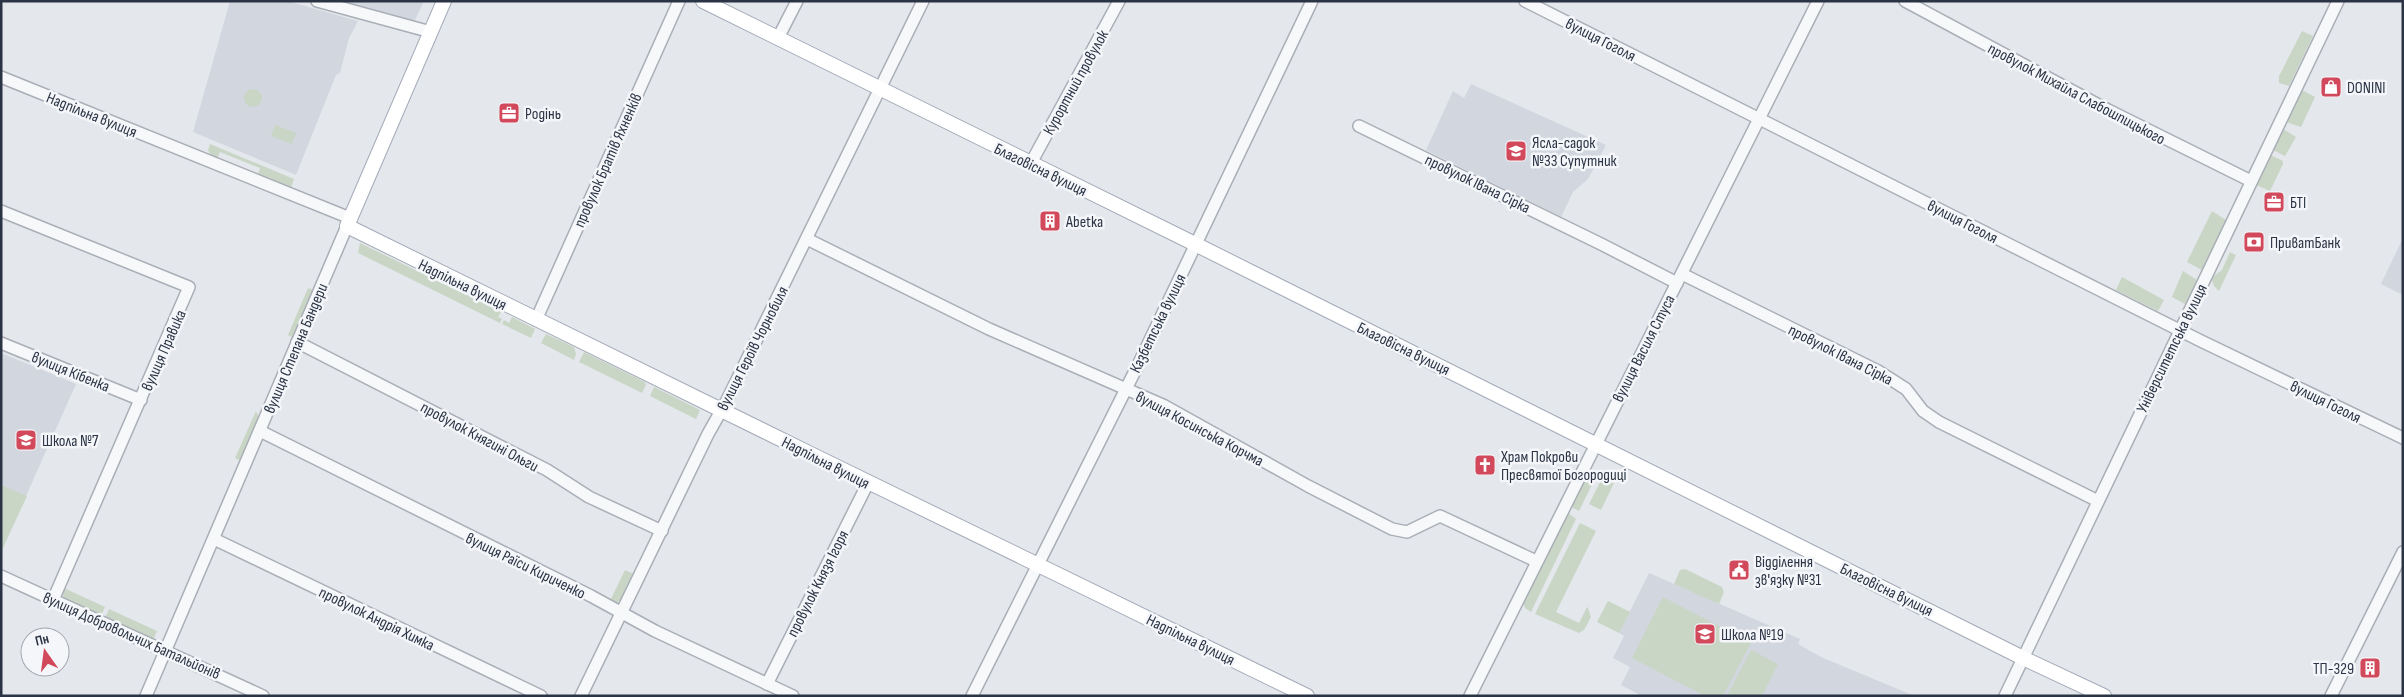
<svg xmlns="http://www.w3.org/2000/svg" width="2404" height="697" font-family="'Sofia Sans Condensed',sans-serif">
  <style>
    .built { fill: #d2d6de }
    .green { fill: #c9d6c5 }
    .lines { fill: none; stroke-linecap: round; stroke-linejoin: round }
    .minor-casing { stroke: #a9aeb7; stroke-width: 14 }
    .major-casing { stroke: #a3abb8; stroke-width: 16 }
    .minor { stroke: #f7f8fa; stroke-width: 11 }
    .major { stroke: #fff; stroke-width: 14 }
    .labels { text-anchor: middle; stroke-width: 5; stroke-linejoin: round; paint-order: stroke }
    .street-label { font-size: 16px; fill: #2b3445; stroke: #f4f6f9 }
    .poi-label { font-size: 16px; fill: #2b3445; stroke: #f4f6f9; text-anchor: start }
  </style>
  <rect width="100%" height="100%" fill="#e4e7ec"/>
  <g class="built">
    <path d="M 230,1 L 287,1 L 358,21 L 349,38 L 340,73 L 336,75 L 296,175 L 193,132 Z"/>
    <path d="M 339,1 L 424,1 L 414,22 Z"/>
    <path d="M 1471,84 L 1606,145 L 1588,179 L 1573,192 L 1561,217 L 1426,150 L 1453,91 L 1464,98 Z"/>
    <path d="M 2403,238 L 2403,295 L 2381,284 Z"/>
    <path d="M 1,353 L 76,384 L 1,552 Z"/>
    <path d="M 1649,573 L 1800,639 L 1798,644 L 1821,657 L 1912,695 L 1642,696 L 1621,685 L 1630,667 L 1613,658 L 1624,636 L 1619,633 Z"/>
  </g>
  <g class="green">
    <path d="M 2302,31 L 2313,36 L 2289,86 L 2279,83 L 2279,76 Z"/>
    <circle cx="253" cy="98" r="9"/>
    <path d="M 2302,90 L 2315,97 L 2301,127 L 2286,122 Z"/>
    <path d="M 275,125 L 296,133 L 292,144 L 271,136 Z"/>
    <path d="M 2283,129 L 2296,137 L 2285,156 L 2273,150 Z"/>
    <path d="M 210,144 L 294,179 L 291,188 L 258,174 L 260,168 L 220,152 L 217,158 L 210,154 L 208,150 Z"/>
    <path d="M 2270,155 L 2283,161 L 2283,164 L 2270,191 L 2256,185 Z"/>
    <path d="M 2212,211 L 2226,220 L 2202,270 L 2187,262 Z"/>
    <path d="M 360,243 L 501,312 L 498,317 L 502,319 L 500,323 L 358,253 Z"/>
    <path d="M 2230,252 L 2236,255 L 2219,291 L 2214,286 L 2211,278 L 2222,270 Z"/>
    <path d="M 2183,271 L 2197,280 L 2185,304 L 2172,297 Z"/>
    <path d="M 2122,277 L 2164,300 L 2158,311 L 2116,290 Z"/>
    <path d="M 308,288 L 314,290 L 294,338 L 288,335 Z"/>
    <path d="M 512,317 L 535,329 L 531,338 L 502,324 L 504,320 L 509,323 Z"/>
    <path d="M 546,334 L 574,347 L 576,354 L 574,360 L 541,343 Z"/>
    <path d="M 584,352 L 645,382 L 646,385 L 642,393 L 579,362 Z"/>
    <path d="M 654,387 L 700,410 L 696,419 L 650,396 Z"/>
    <path d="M 256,411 L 259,418 L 241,461 L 235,458 Z"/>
    <path d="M 1587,470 L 1597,475 L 1579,511 L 1569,506 Z"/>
    <path d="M 1602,478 L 1614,483 L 1601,510 L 1589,504 Z"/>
    <path d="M 1,485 L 27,496 L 1,552 Z"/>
    <path d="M 1568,513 L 1576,519 L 1531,612 L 1525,608 L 1522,600 L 1565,515 Z"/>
    <path d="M 1580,523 L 1596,531 L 1556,612 L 1579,623 L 1587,607 L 1588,608 L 1591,617 L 1584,630 L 1579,633 L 1535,614 Z"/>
    <path d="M 1685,569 L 1722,587 L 1724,592 L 1719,604 L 1674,584 L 1680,570 Z"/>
    <path d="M 625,570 L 636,575 C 630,587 625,605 609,603 Z"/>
    <path d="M 64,588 L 105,607 L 101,616 L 65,599 L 63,596 Z"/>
    <path d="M 1663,597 L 1751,643 L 1723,696 L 1705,696 L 1632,658 Z"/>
    <path d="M 1608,601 L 1630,612 L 1619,633 L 1597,622 Z"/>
    <path d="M 109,609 L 157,631 L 153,640 L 105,618 Z"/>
    <path d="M 1751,650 L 1778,664 L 1762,696 L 1727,696 Z"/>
  </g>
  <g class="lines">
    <g class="minor-casing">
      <g id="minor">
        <path d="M 317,1 L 431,32"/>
        <path d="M 1525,1 L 2201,341 L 2403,438"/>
        <path d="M 1905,1 L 2108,110 L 2251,181"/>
        <path d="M 778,38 L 797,1"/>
        <path d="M 1,77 L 350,218"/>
        <path d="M 1359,126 L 1601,244 L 1677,283"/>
        <path d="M 1031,163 L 1119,1"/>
        <path d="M 1,211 L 189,287 L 53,600"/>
        <path d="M 807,239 L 989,329 L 1165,406 L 1308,486 L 1392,529 L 1407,532 L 1440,516 L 1536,561"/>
        <path d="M 1682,274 L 1878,371 L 1906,389 L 1923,411 L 1939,422 L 2098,501"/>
        <path d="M 536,320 L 679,1"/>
        <path d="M 297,342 L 547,470 L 589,497 L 662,531"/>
        <path d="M 1,343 L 141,400"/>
        <path d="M 260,431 L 591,596 L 655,631 L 793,696"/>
        <path d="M 214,539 L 541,696"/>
        <path d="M 1,576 L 263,696"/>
        <path d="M 767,684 L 868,483"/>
        <path d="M 146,696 L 347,226"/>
        <path d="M 581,696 L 708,434 L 726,402 L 923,1"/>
        <path d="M 972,696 L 1140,361 L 1312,1"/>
        <path d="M 1470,696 L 1818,1"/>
        <path d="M 2005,696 L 2338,1"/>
        <path d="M 2331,696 L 2403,552"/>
      </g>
    </g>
    <g class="major-casing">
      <g id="major">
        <path d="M 444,1 L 347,226 C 666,385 987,539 1307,696"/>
        <path d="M 703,1 L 1195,244 L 2023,658 L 2104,696"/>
      </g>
    </g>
    <use href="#minor" class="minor"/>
    <use href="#major" class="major"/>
  </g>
  <defs>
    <g id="shop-square" transform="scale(1.125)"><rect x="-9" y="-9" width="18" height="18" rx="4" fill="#d1495b" stroke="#f4f6f9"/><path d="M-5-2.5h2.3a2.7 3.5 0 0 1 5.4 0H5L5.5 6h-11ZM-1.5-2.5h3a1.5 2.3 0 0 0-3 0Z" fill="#fff"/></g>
    <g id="office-square" transform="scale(1.125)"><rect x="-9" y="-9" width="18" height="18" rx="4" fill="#d1495b" stroke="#f4f6f9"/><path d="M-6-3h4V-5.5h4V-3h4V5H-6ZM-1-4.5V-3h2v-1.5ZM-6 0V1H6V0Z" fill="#fff"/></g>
    <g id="school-square" transform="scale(1.125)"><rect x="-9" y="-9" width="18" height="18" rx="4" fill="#d1495b" stroke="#f4f6f9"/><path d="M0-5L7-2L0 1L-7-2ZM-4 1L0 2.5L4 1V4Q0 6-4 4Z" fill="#fff"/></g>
    <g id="building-square" transform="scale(1.125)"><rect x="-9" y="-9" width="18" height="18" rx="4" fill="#d1495b" stroke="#f4f6f9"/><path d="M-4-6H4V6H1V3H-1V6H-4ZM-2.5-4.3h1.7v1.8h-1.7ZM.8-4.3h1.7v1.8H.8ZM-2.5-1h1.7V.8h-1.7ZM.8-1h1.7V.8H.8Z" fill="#fff"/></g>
    <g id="bank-square" transform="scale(1.125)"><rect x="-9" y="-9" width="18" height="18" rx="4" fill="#d1495b" stroke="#f4f6f9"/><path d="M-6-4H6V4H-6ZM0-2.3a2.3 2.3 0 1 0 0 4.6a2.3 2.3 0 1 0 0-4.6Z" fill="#fff"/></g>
    <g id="church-square" transform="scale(1.125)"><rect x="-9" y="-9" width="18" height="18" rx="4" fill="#d1495b" stroke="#f4f6f9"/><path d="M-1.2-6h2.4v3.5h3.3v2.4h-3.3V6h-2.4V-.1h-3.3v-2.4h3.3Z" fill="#fff"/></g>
    <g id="civic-square" transform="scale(1.125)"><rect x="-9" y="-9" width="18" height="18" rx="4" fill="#d1495b" stroke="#f4f6f9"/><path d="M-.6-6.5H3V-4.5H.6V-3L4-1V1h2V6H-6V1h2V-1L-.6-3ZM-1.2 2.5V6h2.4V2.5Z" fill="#fff"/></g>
  </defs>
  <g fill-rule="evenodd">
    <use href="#shop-square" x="2331" y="87"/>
    <use href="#office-square" x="509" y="113"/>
    <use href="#school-square" x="1516" y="151"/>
    <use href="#office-square" x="2274" y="202"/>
    <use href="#building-square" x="1050" y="221"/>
    <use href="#bank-square" x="2254" y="242"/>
    <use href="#school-square" x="26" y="440"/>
    <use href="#church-square" x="1485" y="465"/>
    <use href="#civic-square" x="1739" y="570"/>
    <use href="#school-square" x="1705" y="634"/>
    <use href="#building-square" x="2370" y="668"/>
  </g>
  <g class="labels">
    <g class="street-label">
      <text transform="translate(1601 39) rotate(27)" y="6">вулиця Гоголя</text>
      <text transform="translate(1075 82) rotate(-61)" y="6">Курортний провулок</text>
      <text transform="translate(2077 93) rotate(28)" y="6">провулок Михайла Слабошпицького</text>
      <text transform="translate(92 114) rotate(22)" y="6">Надпільна вулиця</text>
      <text transform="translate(607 160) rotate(-66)" y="6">провулок Братів Яхненків</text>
      <text transform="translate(1041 169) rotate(26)" y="6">Благовісна вулиця</text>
      <text transform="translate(1478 183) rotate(26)" y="6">провулок Івана Сірка</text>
      <text transform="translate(1963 221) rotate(27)" y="6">вулиця Гоголя</text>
      <text transform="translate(463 284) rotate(26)" y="6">Надпільна вулиця</text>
      <text transform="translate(1157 323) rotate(-64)" y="6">Казбетська вулиця</text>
      <text transform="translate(295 348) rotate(-67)" y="6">вулиця Степана Бандери</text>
      <text transform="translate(752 348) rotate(-63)" y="6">вулиця Героїв Чорнобиля</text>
      <text transform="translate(1404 348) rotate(26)" y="6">Благовісна вулиця</text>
      <text transform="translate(1643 348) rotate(-63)" y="6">вулиця Василя Стуса</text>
      <text transform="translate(2171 348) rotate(-64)" y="6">Університетська вулиця</text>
      <text transform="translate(163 350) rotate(-66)" y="6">вулиця Правика</text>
      <text transform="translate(1841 354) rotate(27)" y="6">провулок Івана Сірка</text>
      <text transform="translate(71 371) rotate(22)" y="6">вулиця Кібенка</text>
      <text transform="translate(2326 401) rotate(26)" y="6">вулиця Гоголя</text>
      <text transform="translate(1200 428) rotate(28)" y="6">вулиця Косинська Корчма</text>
      <text transform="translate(480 436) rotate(28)" y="6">провулок Княгині Ольги</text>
      <text transform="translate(826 462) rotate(27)" y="6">Надпільна вулиця</text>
      <text transform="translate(526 565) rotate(26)" y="6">вулиця Раїси Кириченко</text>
      <text transform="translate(817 583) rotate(-63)" y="6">провулок Князя Ігоря</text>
      <text transform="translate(1887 589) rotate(26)" y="6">Благовісна вулиця</text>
      <text transform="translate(377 618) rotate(26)" y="6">провулок Андрія Химка</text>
      <text transform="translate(132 635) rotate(24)" y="6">вулиця Добровольчих Батальйонів</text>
      <text transform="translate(1191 639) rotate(26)" y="6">Надпільна вулиця</text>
    </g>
    <g class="poi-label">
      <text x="2347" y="93">DONINI</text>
      <text x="525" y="119">Родінь</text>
      <text x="1532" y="148">Ясла-садок<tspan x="1532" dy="18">№33 Супутник</tspan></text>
      <text x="2290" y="208">БТІ</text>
      <text x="1066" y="227">Abetka</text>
      <text x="2270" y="248">ПриватБанк</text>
      <text x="42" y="446">Школа №7</text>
      <text x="1501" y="462">Храм Покрови<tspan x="1501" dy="18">Пресвятої Богородиці</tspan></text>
      <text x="1755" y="567">Відділення<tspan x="1755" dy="18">зв'язку №31</tspan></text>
      <text x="1721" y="640">Школа №19</text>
      <text x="2354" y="674" text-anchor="end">ТП-329</text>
    </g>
  </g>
  <rect width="2404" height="697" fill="none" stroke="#2b3445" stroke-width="5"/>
  <g transform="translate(45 652) rotate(346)"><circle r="24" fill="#f4f6f9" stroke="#a4a8b1"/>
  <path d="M0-4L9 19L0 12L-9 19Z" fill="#d1495b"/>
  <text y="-8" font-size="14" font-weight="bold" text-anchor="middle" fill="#2b3445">Пн</text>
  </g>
</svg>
